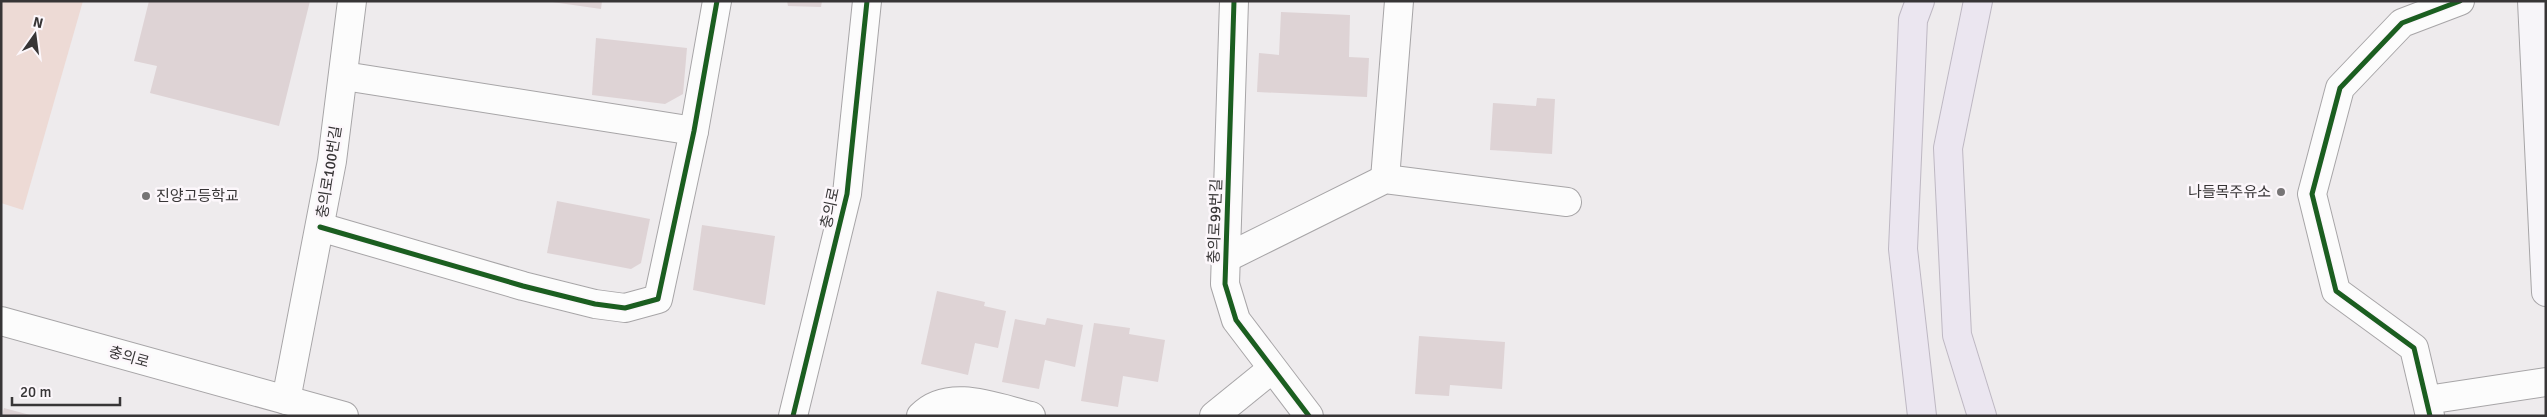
<svg xmlns="http://www.w3.org/2000/svg" width="2547" height="417" font-family="Signika,'Noto Sans KR',sans-serif">
  <style>
    .green { fill: #eddad5 }
    .building { fill: #ded3d5 }
    .lines { fill: none; stroke-linecap: round; stroke-linejoin: round }
    .street-casing { stroke: #a7a5a7; stroke-width: 30 }
    .secondary-casing { stroke: #a7a5a7; stroke-width: 30 }
    .highway-casing { stroke: #beb8c3; stroke-width: 30 }
    .street { stroke: #fcfcfc; stroke-width: 28 }
    .secondary { stroke: #f7f5f9; stroke-width: 28 }
    .highway { stroke: #ebe6f0; stroke-width: 28 }
    .cycleway-casing { stroke: #fcf7fb; stroke-width: 8 }
    .cycleway { stroke: #1b5e20; stroke-width: 5 }
    .poi-dot { fill: #777576; stroke: #fcf7fb; stroke-width: 2 }
    .labels { text-anchor: middle; stroke-width: 5; stroke-linejoin: round; paint-order: stroke }
    .street-label { font-size: 15px; fill: #373536; stroke: #fcf7fb }
    .poi-label { font-size: 15px; fill: #373536; stroke: #fcf7fb; text-anchor: end }
  </style>
  <rect width="100%" height="100%" fill="#eeebed"/>
  <path class="green" d="M 1,1 L 83,1 L 23,210 L 1,203 Z"/>
  <g class="building">
    <path d="M 149,1 L 310,1 L 279,126 L 150,93 L 157,66 L 134,61 Z"/>
    <path d="M 545,1 L 602,1 L 601,9 Z"/>
    <path d="M 787,1 L 822,1 L 821,7 L 788,6 Z"/>
    <path d="M 1281,12 L 1350,15 L 1349,57 L 1369,58 L 1367,97 L 1257,92 L 1259,53 L 1279,55 Z"/>
    <path d="M 596,38 L 687,48 L 683,94 L 665,104 L 592,95 Z"/>
    <path d="M 1537,98 L 1555,99 L 1552,154 L 1490,150 L 1493,103 L 1536,106 Z"/>
    <path d="M 557,201 L 650,219 L 641,263 L 631,269 L 547,253 Z"/>
    <path d="M 702,225 L 775,236 L 765,305 L 693,290 Z"/>
    <path d="M 937,291 L 985,302 L 984,306 L 1006,311 L 998,348 L 975,343 L 968,375 L 921,364 Z"/>
    <path d="M 1047,318 L 1083,325 L 1075,367 L 1045,360 L 1039,389 L 1002,382 L 1015,319 L 1045,325 Z"/>
    <path d="M 1094,323 L 1130,328 L 1129,334 L 1165,340 L 1158,382 L 1123,376 L 1118,407 L 1081,401 Z"/>
    <path d="M 1419,336 L 1505,342 L 1502,389 L 1450,385 L 1449,396 L 1415,394 Z"/>
    <path d="M 4,408 L 30,415 L 30,416 L 2,416 Z"/>
  </g>
  <g class="lines">
    <g class="street-casing">
      <g id="street">
        <path d="M 1234,1 L 1225,284 L 1236,320 L 1309,416"/>
        <path d="M 344,76 L 694,131"/>
        <path d="M 1385,179 L 1399,1"/>
        <path d="M 320,227 L 523,286 L 595,304 L 625,308 L 658,299 L 694,131 L 717,1"/>
        <path d="M 1226,258 L 1385,179 L 1567,202"/>
        <path d="M 1,321 L 344,416"/>
        <path d="M 286,400 L 332,161 L 352,1"/>
        <path d="M 2427,400 L 2546,382"/>
        <path d="M 793,416 L 847,194 L 867,1"/>
        <path d="M 921,416 C 949,387 997,408 1031,416"/>
        <path d="M 1214,416 L 1272,369"/>
        <path d="M 2430,416 L 2414,348 L 2336,291 L 2312,194 L 2340,88 L 2402,23 L 2460,1"/>
      </g>
    </g>
    <g class="secondary-casing">
      <path id="secondary" d="M 2532,1 L 2546,292"/>
    </g>
    <g class="highway-casing">
      <g id="highway">
        <path d="M 1920,1 L 1913,20 L 1903,249 L 1922,416"/>
        <path d="M 1978,1 L 1948,148 L 1957,335 L 1982,416"/>
      </g>
    </g>
    <use href="#street" class="street"/>
    <use href="#secondary" class="secondary"/>
    <use href="#highway" class="highway"/>
    <g class="cycleway-casing">
      <g id="cycleway">
        <path d="M 1234,1 L 1225,284 L 1236,320 L 1309,416"/>
        <path d="M 320,227 L 523,286 L 595,304 L 625,308 L 658,299 L 694,131 L 717,1"/>
        <path d="M 793,416 L 847,194 L 867,1"/>
        <path d="M 2430,416 L 2414,348 L 2336,291 L 2312,194 L 2340,88 L 2402,23 L 2460,1"/>
      </g>
    </g>
    <use href="#cycleway" class="cycleway"/>
  </g>
  <g class="poi-dot">
    <circle cx="2281" cy="192" r="5"/>
    <circle cx="146" cy="196" r="5"/>
  </g>
  <g class="labels">
    <g class="street-label">
      <text transform="translate(329 172) rotate(-81)" y="5">충의로100번길</text>
      <text transform="translate(830 208) rotate(-78)" y="5">충의로</text>
      <text transform="translate(1215 221) rotate(-88)" y="5">충의로99번길</text>
      <text transform="translate(129 357) rotate(16)" y="5">충의로</text>
    </g>
    <g class="poi-label">
      <text x="2271" y="197">나들목주유소</text>
      <text x="156" y="201" text-anchor="start">진양고등학교</text>
    </g>
  </g>
  <rect width="2547" height="417" fill="none" stroke="#373536" stroke-width="5"/>
  <g transform="translate(35 35) rotate(14)" stroke="#fcf7fb" stroke-width="4" paint-order="stroke">
  <path d="M0-4L9 19L0 12L-9 19Z" fill="#373536"/>
  <text y="-8" font-size="14" font-weight="bold" text-anchor="middle" fill="#373536">N</text>
  </g>
  <path d="M12 397v8h108v-8" fill="none" stroke="#373536" stroke-width="2.5"/>
  <text x="20" y="397" font-size="15" fill="#373536" stroke="#fcf7fb" stroke-width="4" paint-order="stroke">20 m</text>
</svg>
